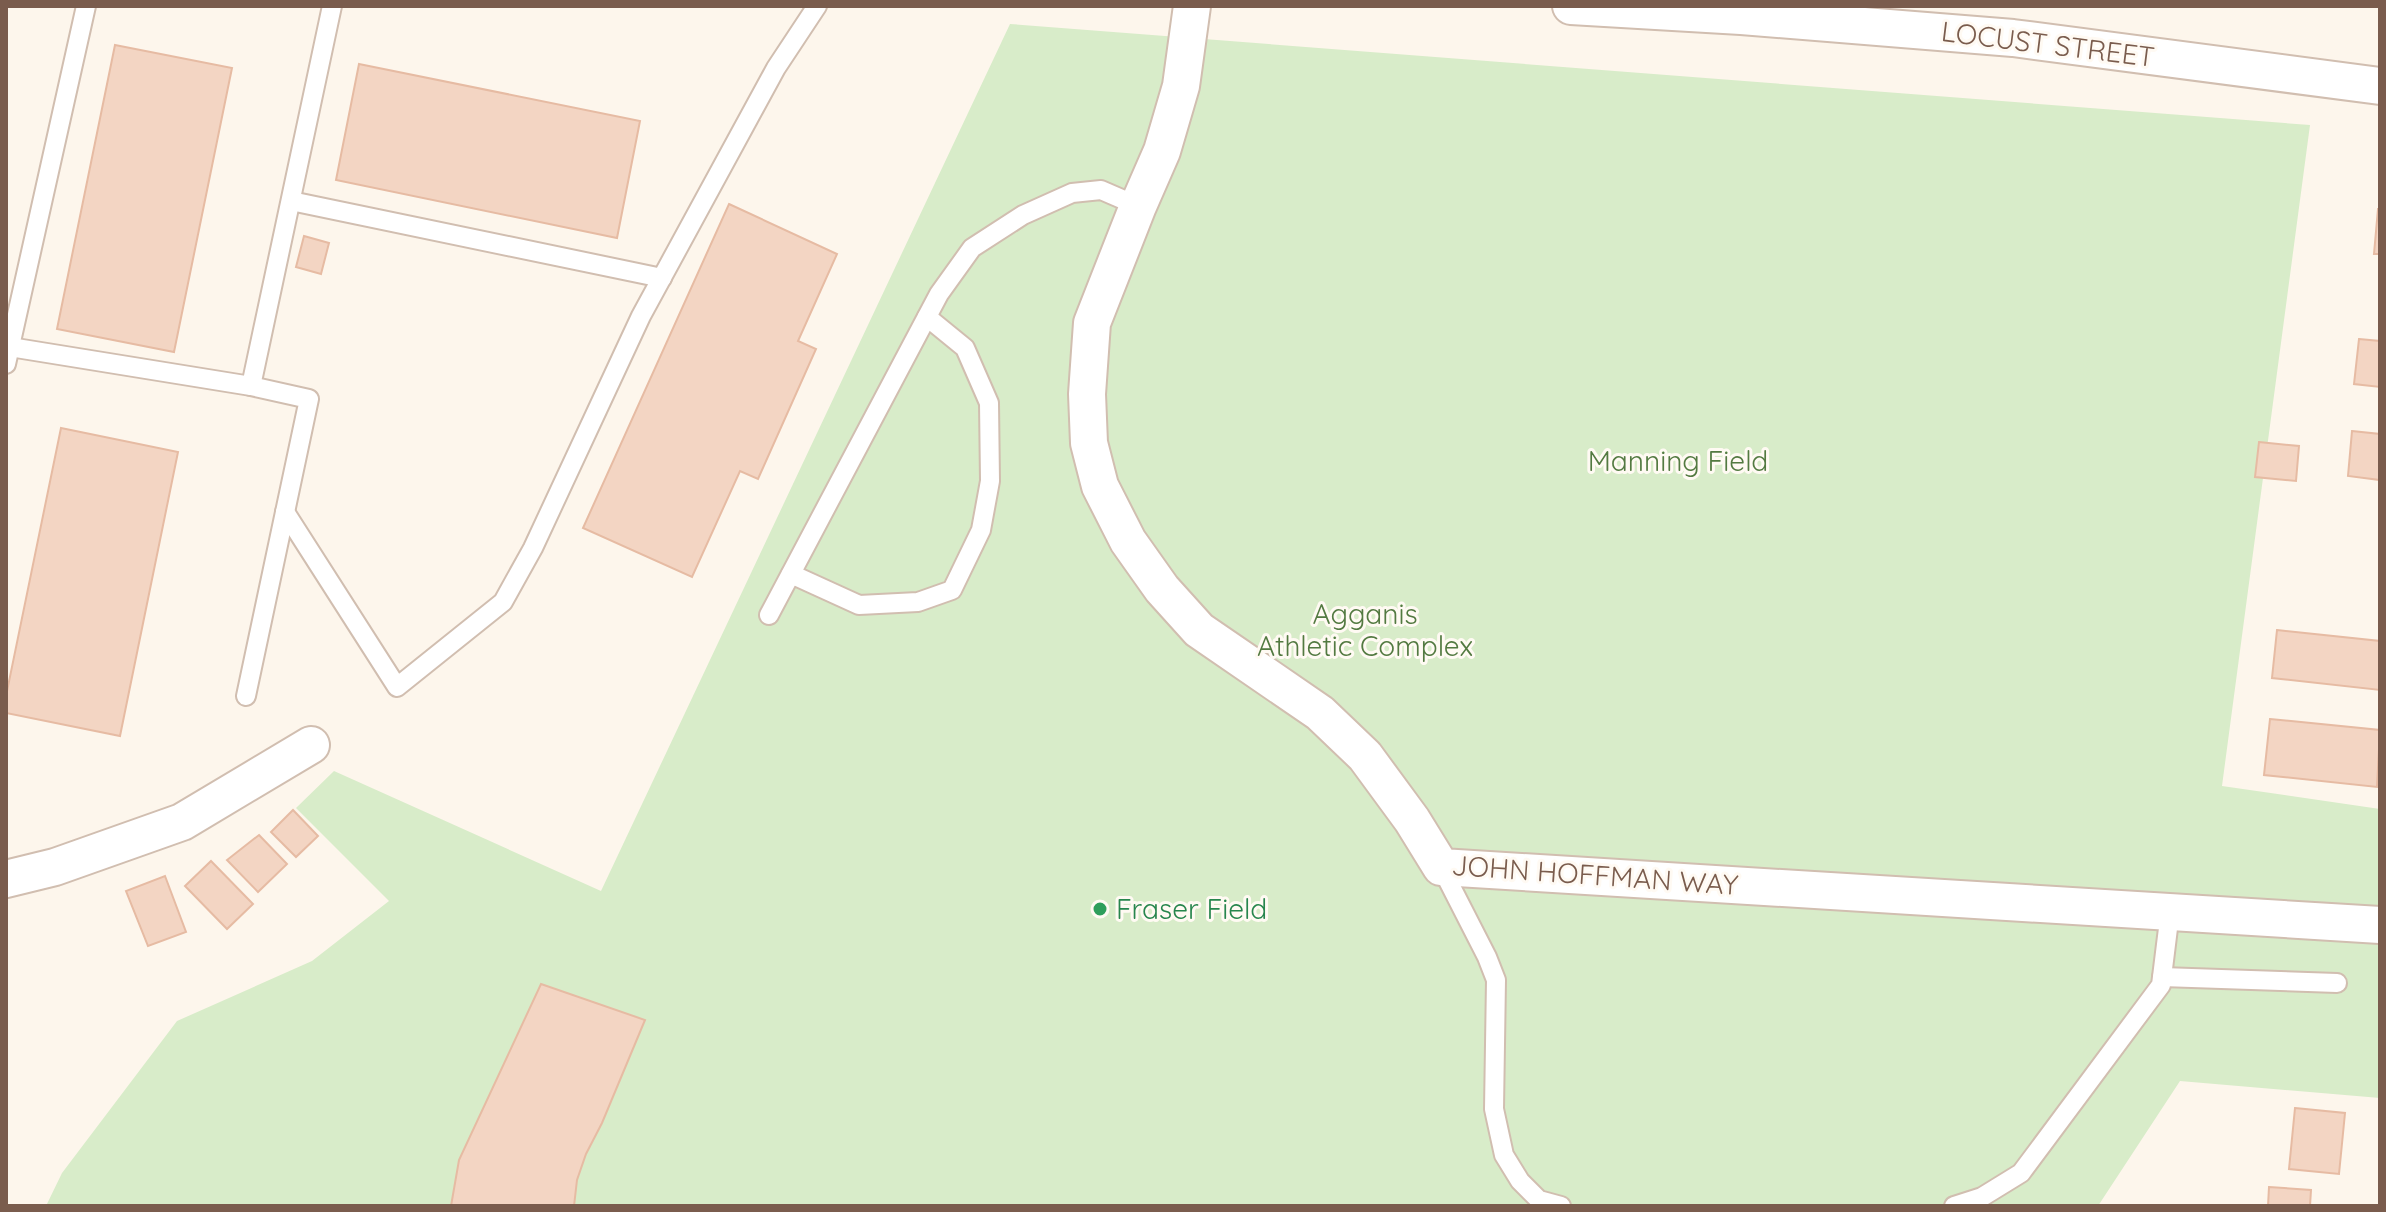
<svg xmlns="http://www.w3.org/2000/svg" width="2386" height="1212" font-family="Quicksand,sans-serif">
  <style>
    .green { fill: #d8ecc9 }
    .building { fill: #f3d5c3; stroke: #e6bba3; stroke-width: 2 }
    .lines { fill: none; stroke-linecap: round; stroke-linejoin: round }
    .lane-casing { stroke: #d1beb0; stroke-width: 22 }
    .street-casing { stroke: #d1beb0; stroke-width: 40 }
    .lane { stroke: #fff; stroke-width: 18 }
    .street { stroke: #fff; stroke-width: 36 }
    .leisure-dot { fill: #2e9e5b; stroke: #fffaf3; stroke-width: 3 }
    .labels { text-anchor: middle; stroke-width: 6; stroke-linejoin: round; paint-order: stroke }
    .street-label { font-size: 28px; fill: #7a5c4d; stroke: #fffaf3 }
    .park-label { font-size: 28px; fill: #537a41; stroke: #fffaf3 }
    .leisure-label { font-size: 28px; fill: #27864d; stroke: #fffaf3; text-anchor: start }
  </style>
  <rect width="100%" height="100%" fill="#fdf6ec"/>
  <path class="green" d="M 1010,24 L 2310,125 L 2222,786 L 2380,809 L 2380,1098 L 2180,1081 L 2098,1206 L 46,1206 L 62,1173 L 177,1021 L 312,961 L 389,901 L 296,808 L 334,771 L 601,891 Z"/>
  <g class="building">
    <path d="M 115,45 L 232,68 L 174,352 L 57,329 Z"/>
    <path d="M 359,64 L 640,121 L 617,238 L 336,180 Z"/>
    <path d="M 729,204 L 837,254 L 798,341 L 816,349 L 758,479 L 740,471 L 692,577 L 583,528 Z"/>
    <path d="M 2378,209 L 2380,209 L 2380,254 L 2374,254 Z"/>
    <path d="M 304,236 L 329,243 L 321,274 L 296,267 Z"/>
    <path d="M 2359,339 L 2380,341 L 2380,387 L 2354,384 Z"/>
    <path d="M 61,428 L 178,452 L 120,736 L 6,713 L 6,696 Z"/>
    <path d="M 2352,431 L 2380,434 L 2380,480 L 2348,476 Z"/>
    <path d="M 2259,442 L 2299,446 L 2296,481 L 2255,477 Z"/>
    <path d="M 2277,630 L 2380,641 L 2380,690 L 2272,678 Z"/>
    <path d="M 2270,719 L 2380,730 L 2377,787 L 2264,775 Z"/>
    <path d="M 293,810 L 318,836 L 296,857 L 271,832 Z"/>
    <path d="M 259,835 L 287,864 L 258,892 L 227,860 Z"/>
    <path d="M 211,861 L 253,904 L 227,929 L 185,886 Z"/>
    <path d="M 165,876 L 186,932 L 148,946 L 126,891 Z"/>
    <path d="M 541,984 L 645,1020 L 602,1123 L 586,1154 L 577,1180 L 574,1206 L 451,1206 L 459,1160 Z"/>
    <path d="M 2295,1108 L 2345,1113 L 2339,1174 L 2289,1169 Z"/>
    <path d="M 2269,1187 L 2311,1190 L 2310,1206 L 2268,1206 Z"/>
  </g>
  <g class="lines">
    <g class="lane-casing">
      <g id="lane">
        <path d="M 291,201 L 662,278"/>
        <path d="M 10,347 L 251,386"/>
        <path d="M 6,364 L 86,6"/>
        <path d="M 285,512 L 397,687 L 503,602 L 533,548 L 641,316 L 776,68 L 817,6"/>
        <path d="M 791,574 L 859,605 L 918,602 L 952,590 L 981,530 L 990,481 L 989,403 L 965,348 L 927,317"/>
        <path d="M 769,615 L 939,294 L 972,248 L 1023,215 L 1072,193 L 1101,190 L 1138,206"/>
        <path d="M 246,696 L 309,399 L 251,386 L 332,6"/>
        <path d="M 1441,867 L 1487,957 L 1496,980 L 1494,1109 L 1504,1155 L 1520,1181 L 1539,1200 L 1561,1206"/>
        <path d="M 2162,977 L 2337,983"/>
        <path d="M 1954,1206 L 1982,1197 L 2021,1173 L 2161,985 L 2170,912"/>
      </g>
    </g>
    <g class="street-casing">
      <g id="street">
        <path d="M 1192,6 L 1181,86 L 1162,151 L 1138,206 L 1092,323 L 1087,394 L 1089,443 L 1100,486 L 1128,541 L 1162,589 L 1199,630 L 1320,713 L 1365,756 L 1412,820 L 1441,867 L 2380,925"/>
        <path d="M 1571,6 L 1741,16 L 2013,38 L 2380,86"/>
        <path d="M 6,879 L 55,867 L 182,822 L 311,745"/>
      </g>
    </g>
    <use href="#lane" class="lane"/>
    <use href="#street" class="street"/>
  </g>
  <circle class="leisure-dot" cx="1100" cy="909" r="8"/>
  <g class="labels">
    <g class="street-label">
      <text transform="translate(2048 44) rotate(7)" y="10">LOCUST STREET</text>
      <text transform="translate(1595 875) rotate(4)" y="10">JOHN HOFFMAN WAY</text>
    </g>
    <g class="park-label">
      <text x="1678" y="471">Manning Field</text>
      <text x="1365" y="624">Agganis<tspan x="1365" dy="32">Athletic Complex</tspan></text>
    </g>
    <g class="leisure-label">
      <text x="1116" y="919">Fraser Field</text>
    </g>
  </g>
  <rect width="2386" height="1212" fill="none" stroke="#7a5c4d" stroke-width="16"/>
</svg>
